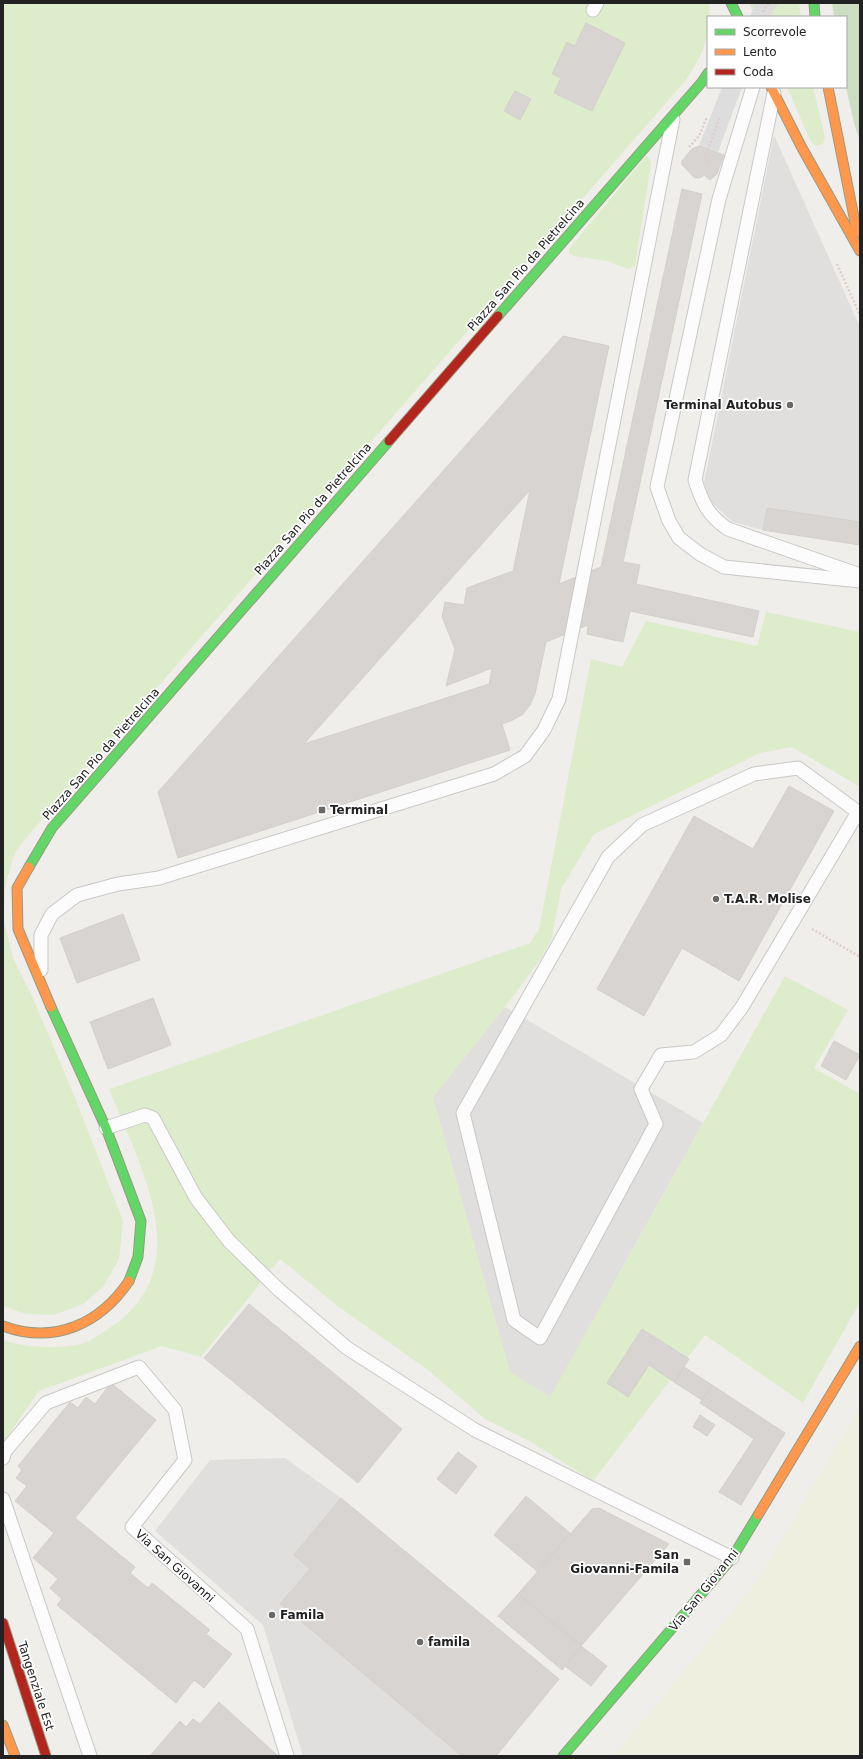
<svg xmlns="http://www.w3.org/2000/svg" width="863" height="1759" font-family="'DejaVu Sans',sans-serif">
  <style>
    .farmland { fill: #efefdf }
    .grass { fill: #ddeccb }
    .forest { fill: #cbdec1 }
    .parking { fill: #e0dfde }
    .pier { fill: #dedddd }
    .building { fill: #d7d4d2; stroke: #d3d0cc; fill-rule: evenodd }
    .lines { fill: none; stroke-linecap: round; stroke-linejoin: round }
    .lane-casing { stroke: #c9c8c7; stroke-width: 15 }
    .fast-casing { stroke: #999a82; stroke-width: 11 }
    .slow-casing { stroke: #999a82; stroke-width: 11 }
    .jam-casing { stroke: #999a82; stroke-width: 11 }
    .path { stroke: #dccecd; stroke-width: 2.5; stroke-dasharray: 2 2; stroke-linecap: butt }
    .lane { stroke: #fdfcfc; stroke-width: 13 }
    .fast { stroke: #63d668; stroke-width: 9 }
    .slow { stroke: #ff974d; stroke-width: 9 }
    .jam { stroke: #b3261e; stroke-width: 9 }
    .poi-dot { fill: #6a6968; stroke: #fff; stroke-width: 1.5 }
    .labels { text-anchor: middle; stroke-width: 3.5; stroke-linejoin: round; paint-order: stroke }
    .street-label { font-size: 12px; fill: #222; stroke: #fff }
    .poi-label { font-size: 12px; font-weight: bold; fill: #222; stroke: #fff; text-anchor: start }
  </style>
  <rect width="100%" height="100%" fill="#f0eeeb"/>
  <path class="farmland" d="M 860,1406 L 860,1756 L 614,1756 L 756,1583 Z"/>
  <g class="grass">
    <path d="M 3,3 L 709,3 L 710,17 L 708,17 C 708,47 701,55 686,80 L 26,838 L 15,853 L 6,882 L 3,917 L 13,958 L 33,998 L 76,1100 L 123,1221 L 119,1259 L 103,1287 L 83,1304 L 54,1315 L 25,1314 L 3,1306 Z"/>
    <path d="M 749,3 L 799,3 L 801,17 L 755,17 Z"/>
    <path d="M 787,87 L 813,87 L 825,137 L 823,144 L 816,146 L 811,142 Z"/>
    <path d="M 646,156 L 650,159 L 651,164 L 635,265 L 632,268 L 628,269 L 607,261 L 574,256 L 569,253 L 569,249 Z"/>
    <path d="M 766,612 L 860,632 L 860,787 L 792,747 L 760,753 L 594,834 L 561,889 L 552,938 L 542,957 L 505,1007 L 433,1097 L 619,1274 L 785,976 L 848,1010 L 814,1068 L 860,1094 L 860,1302 L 803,1403 L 705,1335 L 593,1481 L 531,1442 L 485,1419 L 428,1370 L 339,1307 L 280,1259 L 201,1357 L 162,1346 L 39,1391 L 3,1443 L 3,1340 C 24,1348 65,1350 87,1342 C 91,1340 96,1337 100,1334 C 203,1275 142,1171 109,1089 L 530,943 L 539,929 L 591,659 L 622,667 L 646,621 L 757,646 Z"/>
  </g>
  <path class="forest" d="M 832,3 L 860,3 L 860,141 L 854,123 L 846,87 L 846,17 L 834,17 Z"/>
  <g class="parking">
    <path d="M 774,135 L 860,327 L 860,545 L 763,530 L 733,522 L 710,501 L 704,483 Z"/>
    <path d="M 505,1007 L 703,1123 L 550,1397 L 510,1372 L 433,1097 Z"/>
    <path d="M 285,1458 L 341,1498 L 294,1555 L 310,1569 L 280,1605 L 462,1756 L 303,1756 L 263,1625 L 155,1531 L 210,1460 Z"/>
  </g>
  <g class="pier">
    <path d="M 749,3 L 779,3 L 769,17 L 750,17 L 754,6 Z"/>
    <path d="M 722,87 L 742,87 L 718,152 L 699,146 Z"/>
  </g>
  <g class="building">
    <path d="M 586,23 L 625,43 L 592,111 L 554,93 L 561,78 L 552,74 L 567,42 L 575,46 Z"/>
    <path d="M 515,91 L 531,99 L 520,120 L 504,111 Z"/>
    <path d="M 699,146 L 724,155 L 717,174 L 710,180 L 704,175 L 700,178 L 695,178 L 682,165 L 682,161 L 692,149 Z"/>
    <path d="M 682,189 L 702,194 L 623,562 L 640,565 L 636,584 L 759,611 L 753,637 L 630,611 L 623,642 L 587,634 L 588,625 L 546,642 L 535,694 L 530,705 L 523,714 L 513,720 L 502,724 L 510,750 L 178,858 L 158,792 L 563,336 L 609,346 L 559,584 L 601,567 ZM 530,490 L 513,571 L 467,588 L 464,605 L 445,602 L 442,617 L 455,649 L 446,686 L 492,668 L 489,684 L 304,744 Z"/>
    <path d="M 767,508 L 860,522 L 860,545 L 763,530 Z"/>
    <path d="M 789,786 L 834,811 L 739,981 L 682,948 L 644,1016 L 597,989 L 694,816 L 753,849 Z"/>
    <path d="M 123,914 L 140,960 L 77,983 L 60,938 Z"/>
    <path d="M 153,998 L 171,1045 L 108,1069 L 90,1022 Z"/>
    <path d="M 834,1041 L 860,1055 L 846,1080 L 821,1066 Z"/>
    <path d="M 249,1304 L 402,1429 L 358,1483 L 204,1358 Z"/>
    <path d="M 642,1329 L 689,1359 L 674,1382 L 649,1365 L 628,1397 L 607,1383 Z"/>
    <path d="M 684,1367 L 712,1385 L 702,1400 L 674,1382 Z"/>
    <path d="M 111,1383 L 156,1420 L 75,1518 L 135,1567 L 130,1573 L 148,1588 L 152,1583 L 210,1630 L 206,1634 L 232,1654 L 204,1688 L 194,1680 L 176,1703 L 57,1605 L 62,1599 L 50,1588 L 58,1579 L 33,1558 L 54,1533 L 15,1501 L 27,1486 L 16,1478 L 22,1470 L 18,1466 L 70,1402 L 78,1408 L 86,1397 L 95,1404 Z"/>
    <path d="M 712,1385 L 785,1433 L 741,1505 L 719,1492 L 754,1439 L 700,1403 Z"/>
    <path d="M 700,1415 L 715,1425 L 707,1436 L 693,1427 Z"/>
    <path d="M 458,1452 L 477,1466 L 456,1494 L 437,1479 Z"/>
    <path d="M 526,1496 L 570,1533 L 538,1572 L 494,1535 Z"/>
    <path d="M 341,1498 L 559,1679 L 496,1756 L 462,1756 L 280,1604 L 310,1569 L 294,1555 Z"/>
    <path d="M 599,1508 L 669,1544 L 581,1646 L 518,1594 L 592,1509 Z"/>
    <path d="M 518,1594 L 581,1646 L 562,1670 L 498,1616 Z"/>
    <path d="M 581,1646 L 607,1666 L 591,1686 L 565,1666 Z"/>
    <path d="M 219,1702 L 278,1756 L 150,1756 L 180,1721 L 186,1727 L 193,1719 L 200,1724 Z"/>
  </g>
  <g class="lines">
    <g class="lane-casing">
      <g id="lane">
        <path d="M 593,10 L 597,3"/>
        <path d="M 753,87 L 719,199 L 657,487 L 669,521 L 679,538 L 700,554 L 724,567 L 860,581"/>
        <path d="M 774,93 L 695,480 C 702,502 708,516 728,529 L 860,575"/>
        <path d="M 858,812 L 742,1007 L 721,1035 L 694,1052 L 661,1055 L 641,1089 L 656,1124 L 540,1338 L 514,1320 L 463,1113 L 608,857 L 642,825 L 754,774 L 798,768 L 858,812 L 860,814"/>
        <path d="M 41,970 L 41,935 L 52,914 L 77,895 L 118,884 L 159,878 L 494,774 L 525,756 L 544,730 L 559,699 L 673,119"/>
        <path d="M 106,1128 L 145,1115 L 153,1118 L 196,1198 L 229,1241 L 279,1290 L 347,1348 L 475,1430 L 732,1558"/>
        <path d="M 3,1458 L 5,1451 L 46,1403 L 139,1367 L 175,1410 L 185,1460 L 132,1527 L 247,1629 L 287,1756"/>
        <path d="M 3,1499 L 90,1756"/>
      </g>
    </g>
    <g class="fast-casing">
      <g id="fast">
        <path d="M 731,3 L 738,17"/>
        <path d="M 814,3 L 815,17"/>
        <path d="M 498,316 L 702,82 L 708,73"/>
        <path d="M 29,867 L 52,828 L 389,441"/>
        <path d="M 51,1007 L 106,1128 L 141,1221 L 138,1257 L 129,1281"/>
        <path d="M 563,1756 L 732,1558 L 758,1515"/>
      </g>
    </g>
    <g class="slow-casing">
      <g id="slow">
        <path d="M 771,87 L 802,148 L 860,251"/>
        <path d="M 828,87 L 857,232"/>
        <path d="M 29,867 L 17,888 L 18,929 L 51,1007"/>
        <path d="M 3,1326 C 54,1345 100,1324 129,1281"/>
        <path d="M 758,1515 L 860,1346"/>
        <path d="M 3,1725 L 15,1756"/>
      </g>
    </g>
    <g class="jam-casing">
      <g id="jam">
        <path d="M 389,441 L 498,316"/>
        <path d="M 3,1623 L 46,1756"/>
      </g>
    </g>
    <g class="path">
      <path d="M 763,12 L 769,3"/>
      <path d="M 689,147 L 699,136 L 707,117"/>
      <path d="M 709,162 L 704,160 L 720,117"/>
      <path d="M 837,264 L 860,315"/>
      <path d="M 812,929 L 860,957"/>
    </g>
    <use href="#lane" class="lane"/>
    <use href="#fast" class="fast"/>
    <use href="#slow" class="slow"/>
    <use href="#jam" class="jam"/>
  </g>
  <g class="poi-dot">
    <circle cx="790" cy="405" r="4"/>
    <rect x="318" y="806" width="8" height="8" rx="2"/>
    <circle cx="716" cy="899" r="4"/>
    <rect x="683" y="1558" width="8" height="8" rx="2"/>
    <circle cx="272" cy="1615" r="4"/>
    <circle cx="420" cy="1642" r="4"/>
  </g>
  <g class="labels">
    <g class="street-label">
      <text transform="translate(526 265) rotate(-49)" y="4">Piazza San Pio da Pietrelcina</text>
      <text transform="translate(313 509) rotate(-49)" y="4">Piazza San Pio da Pietrelcina</text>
      <text transform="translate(101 754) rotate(-49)" y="4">Piazza San Pio da Pietrelcina</text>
      <text transform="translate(175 1566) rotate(42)" y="4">Via San Giovanni</text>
      <text transform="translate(704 1590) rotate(-51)" y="4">Via San Giovanni</text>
      <text transform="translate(36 1686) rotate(72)" y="4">Tangenziale Est</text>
    </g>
    <g class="poi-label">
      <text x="782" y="409" text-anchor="end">Terminal Autobus</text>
      <text x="330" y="814">Terminal</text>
      <text x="724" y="903">T.A.R. Molise</text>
      <text x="679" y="1559" text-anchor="end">San<tspan x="679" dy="14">Giovanni-Famila</tspan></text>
      <text x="280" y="1619">Famila</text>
      <text x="428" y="1646">famila</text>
    </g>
  </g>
  <rect width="863" height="1759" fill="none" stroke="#222222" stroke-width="8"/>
  <rect x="707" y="16" width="140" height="72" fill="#ffffff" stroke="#a7a7a7"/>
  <rect x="715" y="29" width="20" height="6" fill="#63d668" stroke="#a7a7a7"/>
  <text x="743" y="36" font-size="12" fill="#222222">Scorrevole</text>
  <rect x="715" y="49" width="20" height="6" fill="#ff974d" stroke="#a7a7a7"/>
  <text x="743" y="56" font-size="12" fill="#222222">Lento</text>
  <rect x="715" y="69" width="20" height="6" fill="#b3261e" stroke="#a7a7a7"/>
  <text x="743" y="76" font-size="12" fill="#222222">Coda</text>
</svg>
